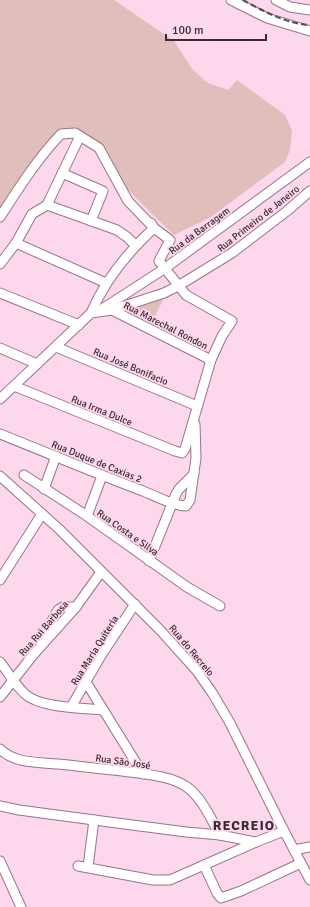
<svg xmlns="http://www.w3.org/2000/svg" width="310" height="907" font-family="Signika,sans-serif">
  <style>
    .green { fill: #e0bebc }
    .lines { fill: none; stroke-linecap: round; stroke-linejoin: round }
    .minor-casing { stroke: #977588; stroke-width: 11 }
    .minor { stroke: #fff; stroke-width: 9 }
    .rail { stroke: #5b4953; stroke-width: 2; stroke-dasharray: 6 3; stroke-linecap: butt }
    .labels { text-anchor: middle; stroke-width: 3.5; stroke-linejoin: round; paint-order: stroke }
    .street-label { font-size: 10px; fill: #3a2b33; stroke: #fdd7ec }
    .district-label { font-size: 14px; font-weight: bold; letter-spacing: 1px; fill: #3a2b33; stroke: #fdd7ec }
  </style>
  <rect width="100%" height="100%" fill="#fdd7ec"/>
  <g class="green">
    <path d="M 0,0 L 114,0 L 174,41 L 193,70 L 208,83 L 228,90 L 237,80 L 285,115 L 292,131 L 290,150 L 285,162 L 211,217 L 174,235 L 146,208 L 123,184 L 102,146 L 61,132 L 0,211 Z"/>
    <path d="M 166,294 L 150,326 L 123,313 L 125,309 Z"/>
  </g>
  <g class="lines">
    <g class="minor-casing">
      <g id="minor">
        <path d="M 231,0 L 267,18 L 310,31"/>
        <path d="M 276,0 L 290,7 L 310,10"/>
        <path d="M 62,173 L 103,191 L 91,221"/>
        <path d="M 47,205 L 117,230 L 127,237 L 135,245"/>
        <path d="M 47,205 L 80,136"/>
        <path d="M 0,217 C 19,188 37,159 61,134 L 75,133 L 99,148 L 128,201 L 154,228 L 170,240 L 159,261 L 186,295 L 232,321 L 222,336 L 211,360 L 185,449 L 182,453 L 175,451 L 14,386"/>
        <path d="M 16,243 L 106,283"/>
        <path d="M 0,264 L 16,243 L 32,214 L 47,205"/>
        <path d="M 0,293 L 79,325"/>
        <path d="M 102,309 L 164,269 L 310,162"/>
        <path d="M 112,310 L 211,360"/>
        <path d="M 91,313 C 105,280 128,252 154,228 L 151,223"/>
        <path d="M 56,347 L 197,406"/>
        <path d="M 0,348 L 37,364"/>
        <path d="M 0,399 L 91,313 L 112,310 L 164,293 L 178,286 L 232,253 L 287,211 L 310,191"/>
        <path d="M 0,434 C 48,453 95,473 143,491 C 155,496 174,506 186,506 L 190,500 L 196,458 L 195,424"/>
        <path d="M 24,475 L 87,516 L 187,587 L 220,606"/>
        <path d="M 0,476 L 59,529 L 161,631 L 197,671 L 213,694 L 230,723 L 284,831 L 310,880"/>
        <path d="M 44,489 L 56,456"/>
        <path d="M 87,516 L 102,476"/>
        <path d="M 149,561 L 176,494 L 179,489 L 194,474"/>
        <path d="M 0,580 L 42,514"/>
        <path d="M 41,641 L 58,610 L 63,607 L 76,607"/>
        <path d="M 0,662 C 8,672 15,685 25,694 C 40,708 82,708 103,710"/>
        <path d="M 86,682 L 143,774"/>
        <path d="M 0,697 L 33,655 L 76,607 L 101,572"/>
        <path d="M 71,707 L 102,654 L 135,604"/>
        <path d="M 0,749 C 15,764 38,762 58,764 C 79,766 100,769 122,771 C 142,774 169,775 187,787 C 202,798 211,819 220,835"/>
        <path d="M 0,806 L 19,810 L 94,820 L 186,832 L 220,835 L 256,842"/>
        <path d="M 294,850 L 310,847"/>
        <path d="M 0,861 L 21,907"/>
        <path d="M 204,865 L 217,893 L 221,898 L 241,891 L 301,863"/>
        <path d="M 78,866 L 153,880 L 170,880 L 256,842 L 284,831"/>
        <path d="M 88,867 L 94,820"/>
      </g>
    </g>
    <use href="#minor" class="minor"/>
    <path class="rail" d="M 243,0 C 263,11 287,24 310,25"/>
  </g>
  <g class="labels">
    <g class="street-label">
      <text transform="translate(258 218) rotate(-38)" y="4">Rua Primeiro de Janeiro</text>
      <text transform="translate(199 230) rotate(-36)" y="4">Rua da Barragem</text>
      <text transform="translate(166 325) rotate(27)" y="4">Rua Marechal Rondon</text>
      <text transform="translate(131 366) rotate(23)" y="4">Rua José Bonifacio</text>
      <text transform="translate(102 410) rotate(22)" y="4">Rua Irma Dulce</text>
      <text transform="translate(97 461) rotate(22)" y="4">Rua Duque de Caxias 2</text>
      <text transform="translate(128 532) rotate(35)" y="4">Rua Costa e Silva</text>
      <text transform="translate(43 628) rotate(-49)" y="4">Rua Rui Barbosa</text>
      <text transform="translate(94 650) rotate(-58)" y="4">Rua Maria Quiteria</text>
      <text transform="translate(192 650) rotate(50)" y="4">Rua do Recreio</text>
      <text transform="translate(123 761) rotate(8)" y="4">Rua São José</text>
    </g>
    <g class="district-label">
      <text x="244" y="830">RECREIO</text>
    </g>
  </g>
  <path d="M166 34v6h100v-6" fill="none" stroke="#3a2b33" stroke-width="2"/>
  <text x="172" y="34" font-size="12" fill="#3a2b33" stroke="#fdd7ec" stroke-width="3" paint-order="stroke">100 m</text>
</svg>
